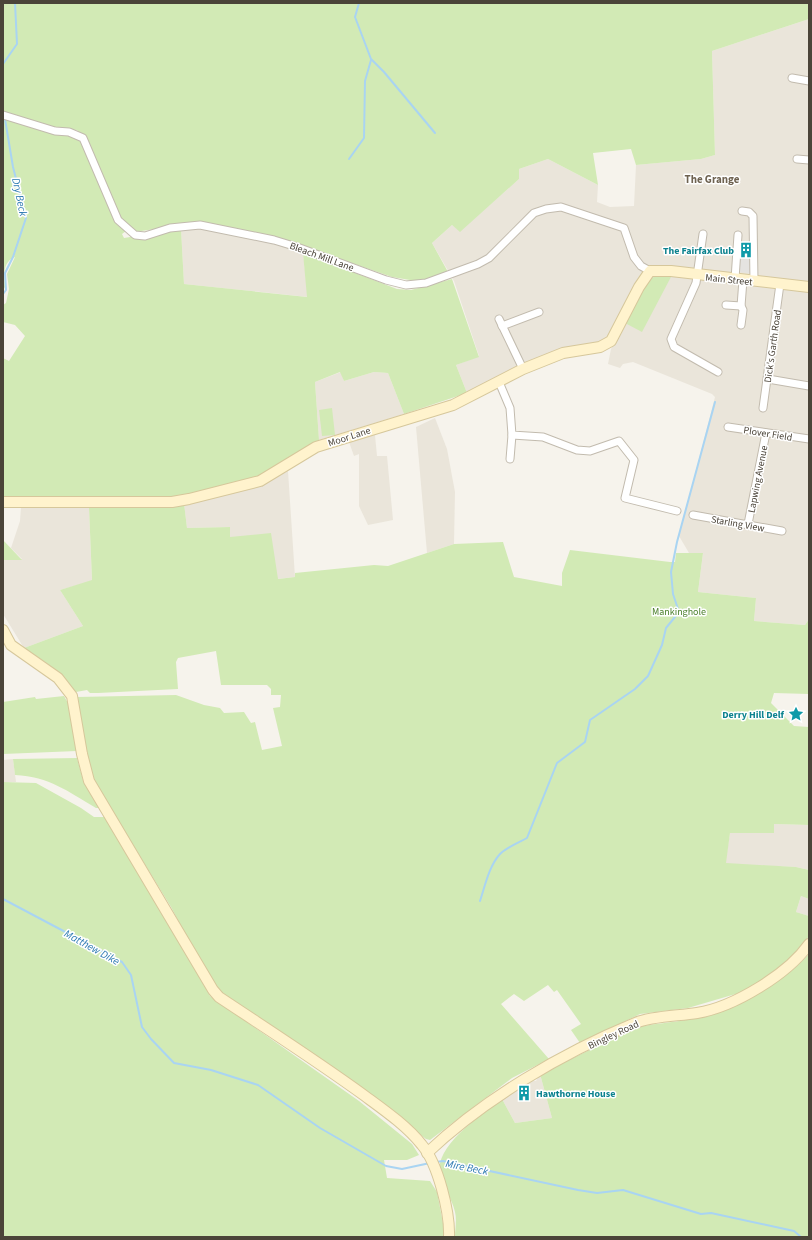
<svg xmlns="http://www.w3.org/2000/svg" width="812" height="1240" font-family="'Source Sans 3',sans-serif">
  <style>
    .residential { fill: #eae5da }
    .green { fill: #d2eab5 }
    .parking { fill: #e5e3e0 }
    .lines { fill: none; stroke-linecap: round; stroke-linejoin: round }
    .stream { stroke: #a9d4f2; stroke-width: 2 }
    .street-casing { stroke: #c2bbae; stroke-width: 9 }
    .secondary-casing { stroke: #d6c79b; stroke-width: 12 }
    .street { stroke: #fff; stroke-width: 7 }
    .secondary { stroke: #fff3cd; stroke-width: 10 }
    .labels { text-anchor: middle; stroke-width: 3; stroke-linejoin: round; paint-order: stroke }
    .culture-label { font-size: 10px; font-weight: bold; fill: #0d838f; stroke: #fff; text-anchor: end }
    .street-label { font-size: 10px; fill: #4b4439; stroke: #fff }
    .park-label { font-size: 10px; fill: #4a7f2a; stroke: #fff }
    .neighbourhood-label { font-size: 11px; font-weight: bold; fill: #6e6250; stroke: #fff }
    .water-label { font-size: 11px; font-style: italic; fill: #2e7ab2; stroke: #fff }
  </style>
  <rect width="100%" height="100%" fill="#f6f3ec"/>
  <g class="residential">
    <path d="M 809,19 L 809,619 L 805,625 L 754,621 L 756,598 L 698,592 L 703,553 L 689,553 L 679,536 L 715,397 L 712,394 L 633,362 L 623,364 L 620,368 L 608,364 L 611,349 L 625,323 L 601,343 L 556,350 L 526,362 L 467,393 L 456,365 L 479,356 L 454,281 L 432,243 L 452,225 L 460,231 L 519,179 L 519,169 L 548,159 L 598,185 L 597,202 L 610,207 L 634,206 L 636,165 L 701,159 L 715,155 L 712,51 Z"/>
    <path d="M 199,228 L 283,244 L 303,253 L 308,297 L 184,284 L 181,229 Z"/>
    <path d="M 341,372 L 344,381 L 374,372 L 388,373 L 404,414 L 319,440 L 315,382 Z"/>
    <path d="M 435,418 L 447,449 L 455,492 L 454,544 L 427,553 L 416,427 Z"/>
    <path d="M 375,435 L 377,456 L 387,456 L 393,520 L 368,525 L 359,506 L 359,454 L 354,456 L 349,442 Z"/>
    <path d="M 288,471 L 295,577 L 277,579 L 230,537 L 229,527 L 187,528 L 184,503 L 226,495 L 261,485 Z"/>
    <path d="M 21,507 L 89,508 L 92,581 L 60,590 L 83,626 L 24,648 L 3,614 L 3,560 L 22,559 L 11,548 L 20,521 Z"/>
    <path d="M 13,759 L 16,782 L 3,782 L 3,760 Z"/>
    <path d="M 774,824 L 809,825 L 809,870 L 796,867 L 725,864 L 730,833 L 773,833 Z"/>
    <path d="M 801,896 L 809,899 L 809,916 L 796,912 Z"/>
    <path d="M 540,1074 L 552,1118 L 515,1123 L 502,1099 L 531,1081 L 536,1081 Z"/>
  </g>
  <g class="green">
    <path d="M 3,3 L 809,3 L 809,19 L 712,51 L 715,155 L 701,159 L 636,165 L 631,149 L 593,153 L 598,185 L 548,159 L 519,169 L 519,179 L 460,232 L 452,225 L 432,243 L 448,272 L 431,279 L 416,281 L 392,277 L 326,254 L 201,222 L 135,232 L 118,217 L 90,146 L 77,130 L 52,128 L 3,114 Z"/>
    <path d="M 3,118 L 70,134 L 81,140 L 113,218 L 126,231 L 122,234 L 124,238 L 181,229 L 184,284 L 307,297 L 303,253 L 397,289 L 411,290 L 452,279 L 479,357 L 456,365 L 467,393 L 404,414 L 388,373 L 374,372 L 344,381 L 340,372 L 315,382 L 319,440 L 257,482 L 184,496 L 3,499 L 3,358 L 9,361 L 25,336 L 15,325 L 3,322 L 3,305 L 6,303 L 9,289 L 7,274 L 15,257 C 2,262 4,276 5,287 L 3,290 Z"/>
    <path d="M 658,275 L 672,275 L 642,332 L 625,323 L 648,280 Z"/>
    <path d="M 332,408 L 335,435 L 322,436 L 319,410 Z"/>
    <path d="M 184,503 L 187,528 L 230,527 L 230,537 L 271,533 L 278,579 L 295,577 L 295,573 L 374,565 L 388,566 L 454,544 L 503,542 L 514,577 L 562,586 L 562,573 L 570,550 L 670,562 L 675,562 L 676,553 L 703,553 L 698,592 L 756,598 L 754,621 L 805,625 L 809,619 L 809,694 L 774,693 L 771,703 L 794,726 L 809,727 L 809,825 L 774,824 L 774,833 L 730,833 L 726,863 L 796,867 L 809,870 L 809,899 L 801,896 L 796,912 L 809,916 L 809,936 L 807,939 L 787,962 L 768,977 L 739,993 L 688,1008 L 640,1014 L 580,1043 L 571,1030 L 581,1024 L 557,990 L 554,992 L 548,985 L 524,1001 L 514,994 L 501,1004 L 549,1059 L 512,1078 L 430,1140 L 426,1139 L 373,1097 L 218,991 L 210,980 L 171,907 L 92,778 L 88,761 L 77,697 L 176,695 L 204,705 L 220,708 L 224,713 L 244,712 L 251,723 L 255,722 L 262,750 L 282,746 L 273,708 L 280,707 L 281,695 L 271,695 L 271,689 L 267,685 L 221,685 L 216,651 L 178,658 L 176,662 L 178,689 L 98,693 L 90,693 L 87,690 L 76,692 L 48,664 L 24,648 L 83,626 L 60,590 L 92,580 L 89,508 Z"/>
    <path d="M 3,540 L 22,560 L 3,560 Z"/>
    <path d="M 64,696 L 69,705 L 77,751 L 3,754 L 3,702 L 35,697 L 36,699 Z"/>
    <path d="M 77,758 L 83,780 L 100,808 L 96,808 C 67,791 50,777 15,775 L 13,759 Z"/>
    <path d="M 3,782 L 36,783 L 81,808 L 94,817 L 105,817 L 167,918 L 210,996 L 359,1101 L 412,1144 L 419,1155 L 407,1160 L 384,1160 L 387,1178 L 430,1181 L 437,1192 L 443,1223 L 446,1225 L 446,1237 L 3,1237 Z"/>
    <path d="M 809,954 L 809,1237 L 455,1237 C 455,1229 457,1220 455,1212 C 452,1198 442,1186 440,1172 C 435,1145 484,1113 502,1099 L 515,1123 L 552,1118 L 540,1074 L 635,1028 C 654,1023 672,1023 690,1019 C 701,1016 713,1010 724,1006 C 757,993 785,981 809,954 Z"/>
  </g>
  <path class="parking" d="M 740,258 L 752,258 L 752,266 L 749,273 L 740,272 Z"/>
  <g class="lines">
    <g class="stream">
      <path d="M 359,3 L 355,17 L 371,59 L 384,72 L 435,133"/>
      <path d="M 3,64 L 17,44 L 15,3"/>
      <path d="M 349,159 L 364,138 L 365,81 L 371,60"/>
      <path d="M 3,294 L 6,290 L 5,273 L 13,257 L 26,218 L 13,167 L 5,119"/>
      <path d="M 3,899 L 122,962 L 131,975 L 142,1027 L 151,1039 L 174,1063 L 211,1070 L 258,1085 L 320,1128 L 386,1166 L 402,1169 L 430,1163"/>
      <path d="M 480,901 C 485,886 489,866 500,854 C 507,847 518,843 527,838 L 557,763 L 585,742 L 590,720 L 635,689 L 648,676 L 662,645 L 666,628 L 679,612 L 673,594 L 671,572 L 677,542 L 715,402"/>
      <path d="M 436,1162 L 443,1161 L 578,1190 L 597,1193 L 623,1190 L 701,1214 L 711,1213 L 794,1231 L 801,1237"/>
    </g>
    <g class="street-casing">
      <g id="street">
        <path d="M 792,78 L 809,81"/>
        <path d="M 3,115 L 55,131 L 69,132 L 83,138 L 118,220 L 135,235 L 145,236 L 170,228 L 200,225 L 274,240 L 297,247 L 386,280 L 406,285 L 426,283 L 478,264 L 489,258 L 534,213 L 546,209 L 561,207 L 624,228 L 634,257 L 641,266 L 650,271"/>
        <path d="M 797,159 L 809,160"/>
        <path d="M 742,211 L 749,212 L 753,216 L 754,281"/>
        <path d="M 703,234 L 696,283 L 671,339 L 674,347 L 718,372"/>
        <path d="M 735,279 L 738,235"/>
        <path d="M 726,305 L 741,306"/>
        <path d="M 499,319 L 523,369"/>
        <path d="M 741,325 L 743,310 L 741,306 L 743,280"/>
        <path d="M 502,326 L 539,312"/>
        <path d="M 768,379 L 809,386"/>
        <path d="M 499,382 L 510,408 L 512,435 L 543,437 L 577,450 L 590,451 L 619,441 L 634,460 L 625,498 L 677,511"/>
        <path d="M 763,408 L 780,284"/>
        <path d="M 728,427 L 809,439"/>
        <path d="M 510,459 L 512,435"/>
        <path d="M 693,515 L 782,531"/>
        <path d="M 748,524 L 766,433"/>
      </g>
    </g>
    <g class="secondary-casing">
      <g id="secondary">
        <path d="M 3,502 L 172,502 L 189,499 L 260,481 L 316,447 L 453,405 L 523,369 L 563,353 L 600,347 L 611,341 L 639,287 L 650,271 L 671,271 L 809,287"/>
        <path d="M 3,630 L 11,645 L 58,678 L 72,696 L 82,754 L 89,781 L 213,990 L 219,997 C 267,1029 317,1061 365,1096 C 384,1110 407,1126 422,1145 C 438,1164 450,1212 449,1237"/>
        <path d="M 427,1153 C 484,1099 562,1053 635,1023 C 652,1016 679,1016 697,1013 C 734,1007 788,974 809,944"/>
      </g>
    </g>
    <use href="#street" class="street"/>
    <use href="#secondary" class="secondary"/>
  </g>
  <defs>
    <g id="building-bare" transform="scale(1.2)"><path d="M-4-6H4V6H1V3H-1V6H-4ZM-2.5-4.3h1.7v1.8h-1.7ZM.8-4.3h1.7v1.8H.8ZM-2.5-1h1.7V.8h-1.7ZM.8-1h1.7V.8H.8Z" fill="#0f9aa8" stroke="#fff" stroke-width="2.5" paint-order="stroke"/></g>
    <g id="sight-bare" transform="scale(1.2)"><path d="M0-6L1.8-2.2L6-1.7L2.9 1.2L3.7 5.4L0 3.3L-3.7 5.4L-2.9 1.2L-6-1.7L-1.8-2.2Z" fill="#0f9aa8" stroke="#fff" stroke-width="2.5" paint-order="stroke"/></g>
  </defs>
  <g fill-rule="evenodd">
    <use href="#building-bare" x="746" y="250"/>
    <use href="#sight-bare" x="796" y="714"/>
    <use href="#building-bare" x="524" y="1093"/>
  </g>
  <g class="labels">
    <g class="culture-label">
      <text x="734" y="254">The Fairfax Club</text>
      <text x="784" y="718">Derry Hill Delf</text>
      <text x="536" y="1097" text-anchor="start">Hawthorne House</text>
    </g>
    <g class="street-label">
      <text transform="translate(322 256) rotate(20)" y="4">Bleach Mill Lane</text>
      <text transform="translate(729 279) rotate(6)" y="4">Main Street</text>
      <text transform="translate(772 346) rotate(-82)" y="4">Dick's Garth Road</text>
      <text transform="translate(768 433) rotate(9)" y="4">Plover Field</text>
      <text transform="translate(349 436) rotate(-18)" y="4">Moor Lane</text>
      <text transform="translate(757 479) rotate(-79)" y="4">Lapwing Avenue</text>
      <text transform="translate(738 523) rotate(10)" y="4">Starling View</text>
      <text transform="translate(613 1034) rotate(-25)" y="4">Bingley Road</text>
    </g>
    <g class="park-label">
      <text x="679" y="615">Mankinghole</text>
    </g>
    <g class="neighbourhood-label">
      <text x="712" y="183">The Grange</text>
    </g>
    <g class="water-label">
      <text transform="translate(20 197) rotate(78)" y="4">Dry Beck</text>
      <text transform="translate(92 947) rotate(29)" y="4">Matthew Dike</text>
      <text transform="translate(467 1167) rotate(11)" y="4">Mire Beck</text>
    </g>
  </g>
  <rect width="812" height="1240" fill="none" stroke="#4b4439" stroke-width="8"/>
</svg>
